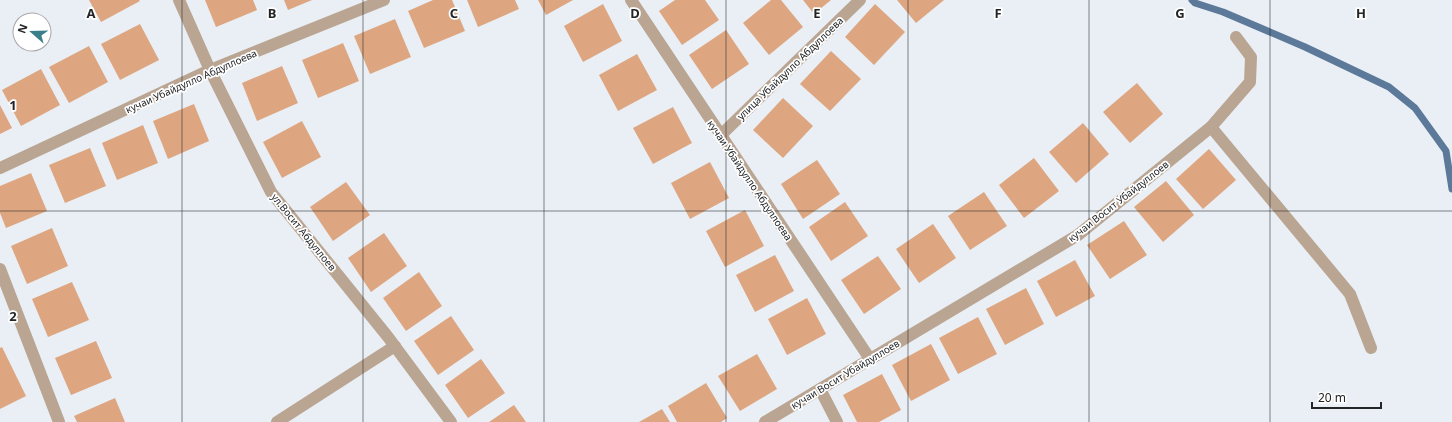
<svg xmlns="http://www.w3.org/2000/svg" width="1452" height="422" font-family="'Noto Sans',sans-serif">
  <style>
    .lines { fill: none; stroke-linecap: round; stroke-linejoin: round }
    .stream { stroke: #5c799a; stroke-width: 7 }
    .building { fill: #dda681 }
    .minor { stroke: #baa592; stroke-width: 12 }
    .grid { fill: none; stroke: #222426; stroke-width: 1; stroke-opacity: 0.55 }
    .labels { text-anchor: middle; stroke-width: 3.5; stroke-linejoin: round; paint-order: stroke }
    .street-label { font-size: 10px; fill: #222426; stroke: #fff }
    .grid-label { font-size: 13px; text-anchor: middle; font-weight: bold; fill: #222426; stroke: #fff; stroke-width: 3.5; stroke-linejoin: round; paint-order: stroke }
  </style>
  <rect width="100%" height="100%" fill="#e9eff5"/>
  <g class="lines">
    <path class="stream" d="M 1192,0 L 1195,3 L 1223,12 L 1305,47 L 1389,87 L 1415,108 L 1446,151 L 1452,189"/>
  </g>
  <g class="building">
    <path d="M 89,0 L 139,0 L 140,1 L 101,22 Z"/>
    <path d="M 205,0 L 253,0 L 257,10 L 216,27 Z"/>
    <path d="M 284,0 L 312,0 L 288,10 Z"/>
    <path d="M 433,0 L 452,0 L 465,31 L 424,48 L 408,11 Z"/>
    <path d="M 467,0 L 515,0 L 519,9 L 478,27 Z"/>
    <path d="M 538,0 L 573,0 L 546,15 Z"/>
    <path d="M 675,0 L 705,0 L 719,20 L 682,45 L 659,11 Z"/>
    <path d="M 771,0 L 781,0 L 803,27 L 769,55 L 743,23 Z"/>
    <path d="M 803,0 L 831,0 L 814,14 Z"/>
    <path d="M 897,0 L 944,0 L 916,23 Z"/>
    <path d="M 603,4 L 622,41 L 583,62 L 564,26 Z"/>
    <path d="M 875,4 L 905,32 L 874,65 L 845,37 Z"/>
    <path d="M 395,19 L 411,57 L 370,74 L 354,36 Z"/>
    <path d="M 140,24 L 159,60 L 120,80 L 101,44 Z"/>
    <path d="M 726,30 L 749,64 L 712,89 L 689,55 Z"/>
    <path d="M 343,43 L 359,81 L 318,98 L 302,60 Z"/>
    <path d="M 89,46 L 108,82 L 69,103 L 49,67 Z"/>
    <path d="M 831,51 L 861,79 L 830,111 L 800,84 Z"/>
    <path d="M 637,54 L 657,90 L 618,111 L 599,75 Z"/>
    <path d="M 282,66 L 298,103 L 257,121 L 242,83 Z"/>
    <path d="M 41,69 L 60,105 L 21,126 L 2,90 Z"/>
    <path d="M 1137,83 L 1163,114 L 1130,143 L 1103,112 Z"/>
    <path d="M 783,98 L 813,126 L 783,158 L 753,130 Z"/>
    <path d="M 194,104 L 209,141 L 168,159 L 153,121 Z"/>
    <path d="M 0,105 L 12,128 L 0,134 Z"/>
    <path d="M 673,107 L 692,143 L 653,164 L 633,128 Z"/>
    <path d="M 302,121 L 321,157 L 282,178 L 263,142 Z"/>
    <path d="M 1083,123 L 1109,154 L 1076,183 L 1049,152 Z"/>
    <path d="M 143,125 L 158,163 L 117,180 L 102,143 Z"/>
    <path d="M 90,148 L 106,186 L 65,203 L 49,165 Z"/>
    <path d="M 1209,149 L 1236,180 L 1203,209 L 1176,179 Z"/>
    <path d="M 1034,158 L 1059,191 L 1024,218 L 999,185 Z"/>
    <path d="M 817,160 L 840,194 L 803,219 L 781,184 Z"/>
    <path d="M 710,162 L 729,198 L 690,219 L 671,183 Z"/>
    <path d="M 31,173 L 47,211 L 6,228 L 0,213 L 0,186 Z"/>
    <path d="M 1166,181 L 1194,215 L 1163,242 L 1134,207 Z"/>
    <path d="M 346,182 L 370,215 L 333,241 L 310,207 Z"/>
    <path d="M 984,192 L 1007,226 L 970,250 L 948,216 Z"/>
    <path d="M 845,202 L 868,236 L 831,261 L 809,227 Z"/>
    <path d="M 745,210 L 764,246 L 725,267 L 706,231 Z"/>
    <path d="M 1124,221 L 1147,255 L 1110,279 L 1087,245 Z"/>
    <path d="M 933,224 L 956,258 L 919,283 L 896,249 Z"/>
    <path d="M 52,228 L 68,266 L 27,284 L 11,246 Z"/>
    <path d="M 384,233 L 407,266 L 371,292 L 348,258 Z"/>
    <path d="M 775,255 L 794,291 L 755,312 L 736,275 Z"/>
    <path d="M 878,256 L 901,289 L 864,314 L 841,280 Z"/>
    <path d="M 1075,260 L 1095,296 L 1056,317 L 1037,281 Z"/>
    <path d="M 419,272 L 442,306 L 406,331 L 383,298 Z"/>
    <path d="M 72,282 L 89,320 L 48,337 L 32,299 Z"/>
    <path d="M 1026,288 L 1044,324 L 1005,345 L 986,309 Z"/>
    <path d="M 807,298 L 826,334 L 787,355 L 768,319 Z"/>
    <path d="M 451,316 L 474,350 L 438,375 L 414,341 Z"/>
    <path d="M 978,317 L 997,354 L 958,374 L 939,338 Z"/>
    <path d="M 96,341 L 112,378 L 71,395 L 55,358 Z"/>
    <path d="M 931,344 L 950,380 L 911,401 L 892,365 Z"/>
    <path d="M 2,347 L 26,396 L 0,409 L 0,348 Z"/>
    <path d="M 757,354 L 777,389 L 740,411 L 718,376 Z"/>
    <path d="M 481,359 L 505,393 L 468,418 L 445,385 Z"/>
    <path d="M 882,374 L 901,410 L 879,422 L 857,422 L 843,395 Z"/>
    <path d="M 706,383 L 727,418 L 721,422 L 677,422 L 668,406 Z"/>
    <path d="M 115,398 L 125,422 L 77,422 L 74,416 Z"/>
    <path d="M 514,405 L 526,422 L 489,422 Z"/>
    <path d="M 662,409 L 670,422 L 639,422 Z"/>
  </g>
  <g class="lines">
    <g class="minor">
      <path d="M 179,0 L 210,70 L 271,192 L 388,337 L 451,422"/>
      <path d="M 631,0 L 870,359"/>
      <path d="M 1211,127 L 1250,82 L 1251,57 L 1236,37"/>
      <path d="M 721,135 L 860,0"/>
      <path d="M 0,168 L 210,70 L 384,0"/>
      <path d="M 0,269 L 59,422"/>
      <path d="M 820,389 L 837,422"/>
      <path d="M 277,422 L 395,346"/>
      <path d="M 765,422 L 1078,235 L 1211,127 L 1350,294 L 1371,348"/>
    </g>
  </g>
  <path class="grid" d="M 182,0 L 182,422M 363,0 L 363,422M 544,0 L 544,422M 726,0 L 726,422M 908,0 L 908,422M 1089,0 L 1089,422M 1270,0 L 1270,422M 0,211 L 1452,211"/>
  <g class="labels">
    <g class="street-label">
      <text transform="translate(790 68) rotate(-44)" y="4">улица Убайдулло Абдуллоева</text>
      <text transform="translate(191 81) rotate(-24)" y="4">кучаи Убайдулло Абдуллоева</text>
      <text transform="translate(750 180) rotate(56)" y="4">кучаи Убайдулло Абдуллоева</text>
      <text transform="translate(1118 201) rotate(-38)" y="4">кучаи Восит Убайдуллоев</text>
      <text transform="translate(304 232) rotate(51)" y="4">ул.Восит Абдуллоев</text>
      <text transform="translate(845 374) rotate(-31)" y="4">кучаи Восит Убайдуллоев</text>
    </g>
  </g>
  <g class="grid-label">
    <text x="91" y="18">A</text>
    <text x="272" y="18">B</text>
    <text x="454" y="18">C</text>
    <text x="635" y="18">D</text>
    <text x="817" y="18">E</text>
    <text x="998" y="18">F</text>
    <text x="1180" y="18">G</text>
    <text x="1361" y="18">H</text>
    <text x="13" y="110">1</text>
    <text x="13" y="321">2</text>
  </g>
  <g transform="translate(32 32) rotate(290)"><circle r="19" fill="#ffffff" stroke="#a7a7a8"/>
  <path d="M0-3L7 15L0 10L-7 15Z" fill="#39808a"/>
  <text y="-6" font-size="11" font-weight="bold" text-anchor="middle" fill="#222426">N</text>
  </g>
  <path d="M1312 402v6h69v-6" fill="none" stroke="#222426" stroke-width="2"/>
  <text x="1318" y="402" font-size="12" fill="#222426" stroke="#ffffff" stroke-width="3" paint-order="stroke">20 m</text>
</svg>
